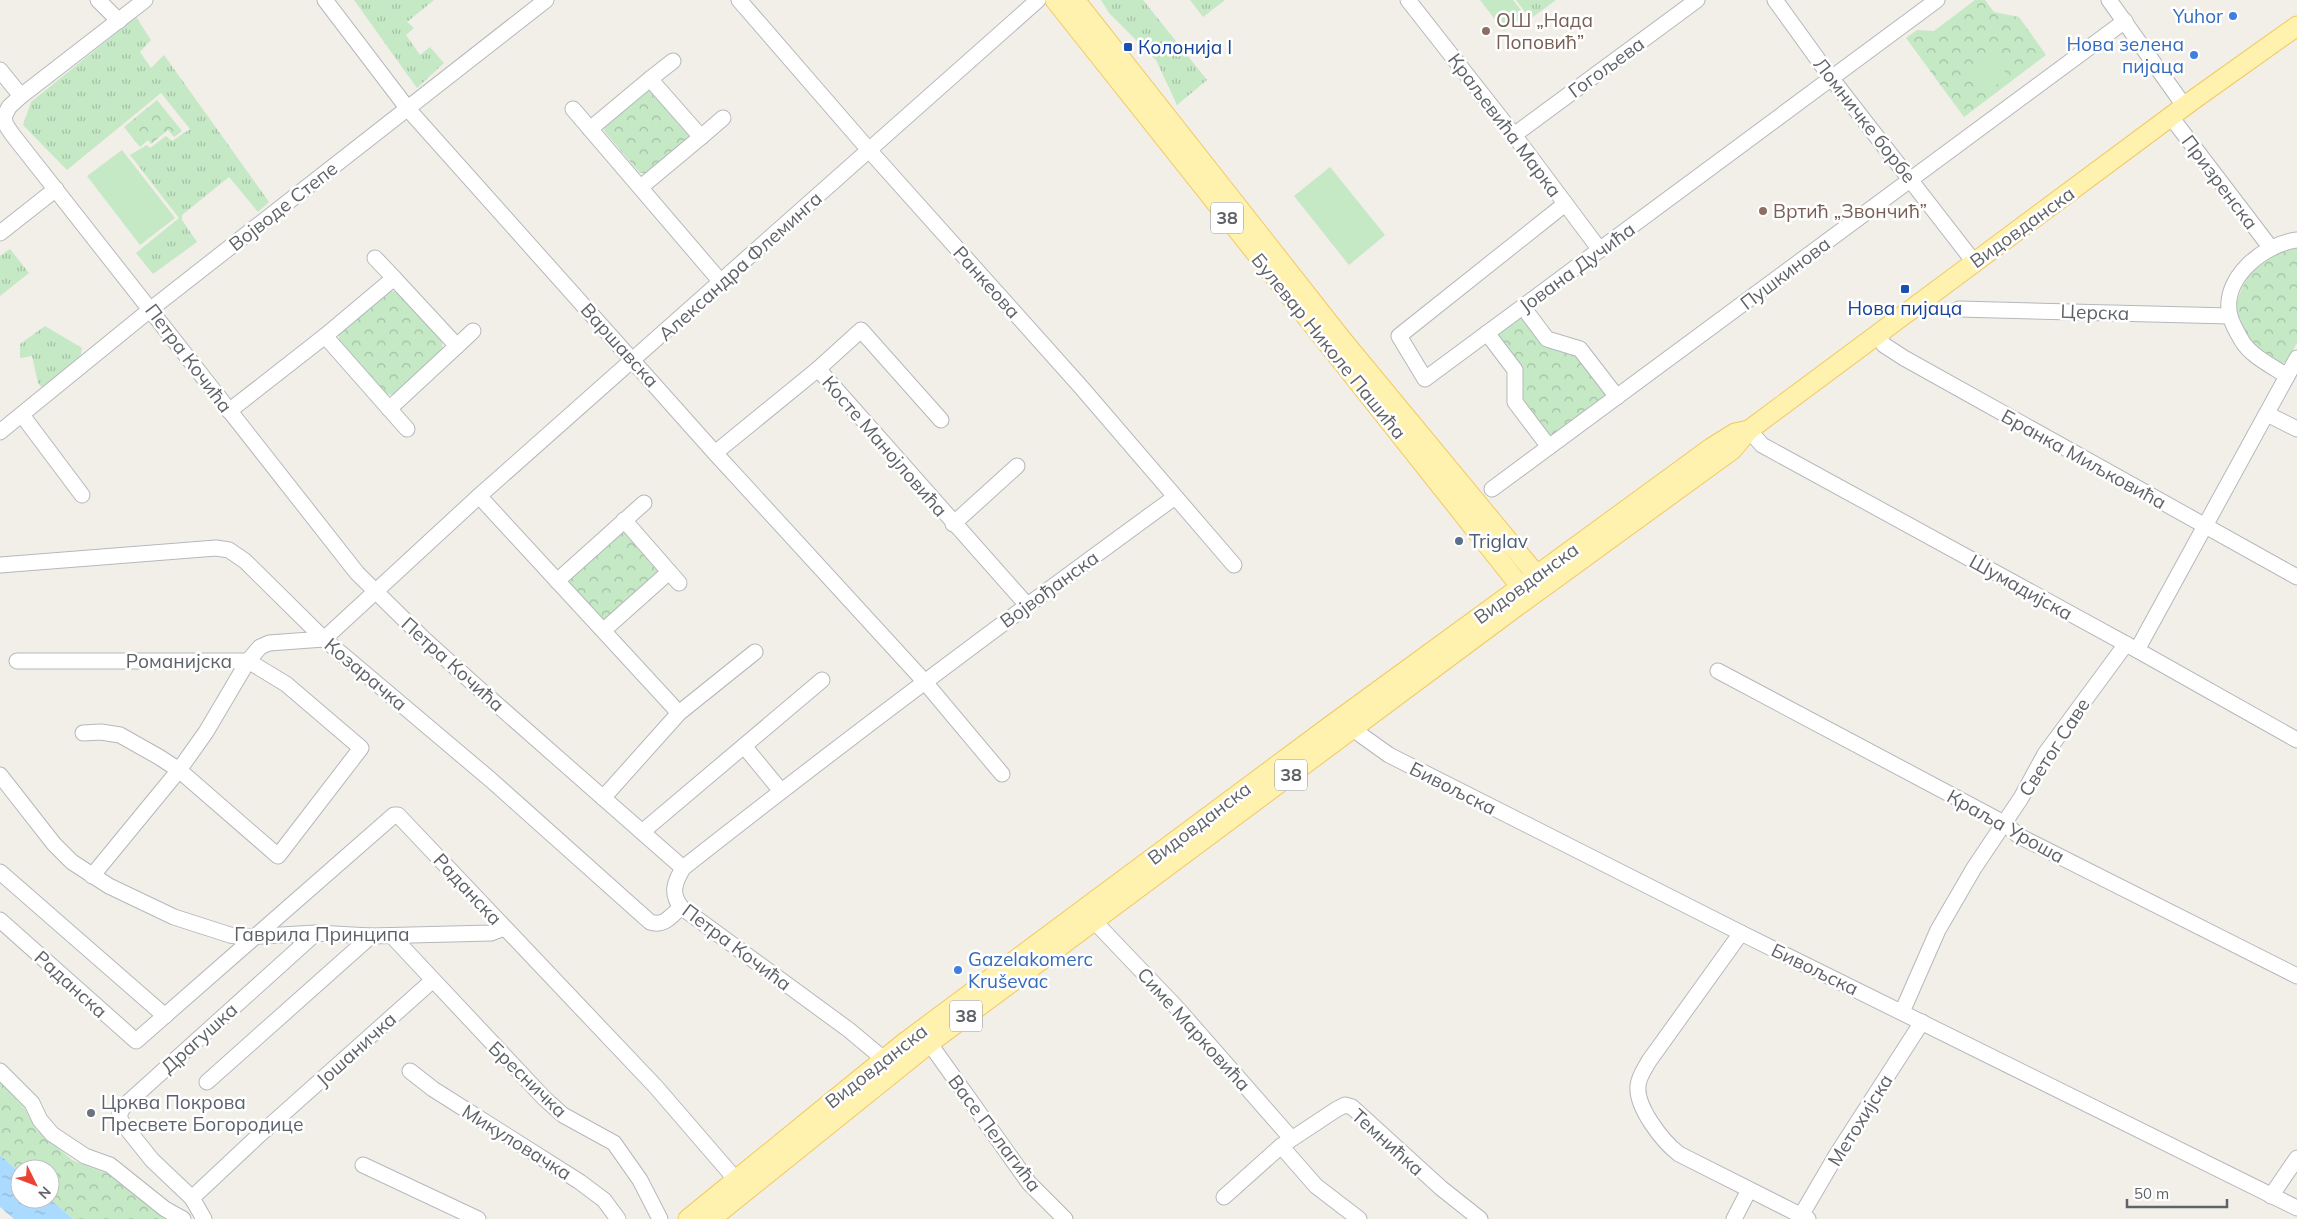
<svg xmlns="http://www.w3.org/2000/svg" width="2297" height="1219" font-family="Mulish,sans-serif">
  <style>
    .grass { fill: url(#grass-tufts) }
    .park { fill: url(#park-crowns) }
    .garden { fill: #c5e8c5 }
    .water { fill: url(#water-ripples) }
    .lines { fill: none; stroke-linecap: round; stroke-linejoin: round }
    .minor-casing { stroke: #b5b8bc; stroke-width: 17 }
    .major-casing { stroke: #f2c960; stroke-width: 21 }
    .minor { stroke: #fff; stroke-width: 15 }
    .major { stroke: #fff2af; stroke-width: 19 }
    .shop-dot { fill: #3f7fe0; stroke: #fff; stroke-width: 2 }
    .education-dot { fill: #8d6e63; stroke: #fff; stroke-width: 2 }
    .transit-dot { fill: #1a4fb4; stroke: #fff; stroke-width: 2 }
    .service-dot { fill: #5c6f8a; stroke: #fff; stroke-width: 2 }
    .worship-dot { fill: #6b7280; stroke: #fff; stroke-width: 2 }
    .labels { text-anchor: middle; stroke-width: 5; stroke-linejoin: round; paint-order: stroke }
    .shield { fill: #fff; stroke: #8f9295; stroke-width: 1 }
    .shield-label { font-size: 18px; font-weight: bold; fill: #5f6368 }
    .shop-label { font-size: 19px; fill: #366cbe; stroke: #fff; text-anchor: end }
    .education-label { font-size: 19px; fill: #785e54; stroke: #fff; text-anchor: start }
    .transit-label { font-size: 19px; fill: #164399; stroke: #fff; text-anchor: start }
    .street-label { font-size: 19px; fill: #5f6368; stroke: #fff }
    .service-label { font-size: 19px; fill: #4e5e75; stroke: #fff; text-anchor: start }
    .worship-label { font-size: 19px; fill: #5b616d; stroke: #fff; text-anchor: start }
  </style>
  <defs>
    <pattern id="grass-tufts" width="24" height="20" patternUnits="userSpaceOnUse" patternTransform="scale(1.25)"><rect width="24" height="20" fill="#c5e8c5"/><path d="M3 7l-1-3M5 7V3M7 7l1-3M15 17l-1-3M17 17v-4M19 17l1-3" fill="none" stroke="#a3c0a4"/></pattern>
    <pattern id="park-crowns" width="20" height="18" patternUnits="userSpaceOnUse" patternTransform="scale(1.25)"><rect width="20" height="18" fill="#c5e8c5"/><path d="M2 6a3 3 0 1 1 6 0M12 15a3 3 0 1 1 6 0" fill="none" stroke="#a3c0a4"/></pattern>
    <pattern id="water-ripples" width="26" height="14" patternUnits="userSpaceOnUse" patternTransform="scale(1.25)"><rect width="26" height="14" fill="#aadaff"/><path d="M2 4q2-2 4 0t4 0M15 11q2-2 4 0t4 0" fill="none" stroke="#8eb4d2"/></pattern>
  </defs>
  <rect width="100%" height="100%" fill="#f1efe8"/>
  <g class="grass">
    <path d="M 354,0 L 434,0 L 407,22 L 414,28 L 406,35 L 420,55 L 430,47 L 444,63 L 417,88 Z"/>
    <path d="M 1101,0 L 1143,0 L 1207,80 L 1177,105 L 1156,60 L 1109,13 Z"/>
    <path d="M 1190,0 L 1225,0 L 1203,17 Z"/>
    <path d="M 1516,0 L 1556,0 L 1530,19 Z"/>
    <path d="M 136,17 L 151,40 L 140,52 L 151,68 L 164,55 L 269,202 L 258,212 L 229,177 L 182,215 L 182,220 L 197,242 L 153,274 L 136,253 L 179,218 L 130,155 L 147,145 L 150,148 L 166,136 L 172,141 L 190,129 L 161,93 L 67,170 L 23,125 L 31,102 Z"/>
    <path d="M 10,249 L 29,273 L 0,296 L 0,256 Z"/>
    <path d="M 45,326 L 82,348 L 79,363 L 43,389 L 38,383 L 32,356 L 20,358 L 20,344 Z"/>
  </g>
  <g class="park">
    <path d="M 1975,0 L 1985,0 L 1994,12 L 2019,17 L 2046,55 L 1964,117 L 1906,38 L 1917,30 L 1934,31 Z"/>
    <path d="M 648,91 L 653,92 L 690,133 L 690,138 L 647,173 L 640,173 L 605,132 L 603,127 Z"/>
    <path d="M 157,100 L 182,131 L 174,137 L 168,130 L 151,144 L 148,140 L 140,147 L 124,127 Z"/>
    <path d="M 2297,245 L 2297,343 L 2286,363 C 2281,362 2275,362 2271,359 C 2260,353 2239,331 2236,319 C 2233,298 2251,266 2268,255 C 2275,250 2288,248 2297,245 Z"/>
    <path d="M 387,291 L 393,291 L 399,294 L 441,338 L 443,350 L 398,394 L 386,395 L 339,344 L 339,334 Z"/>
    <path d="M 1523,307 L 1547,339 L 1580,349 L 1617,397 L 1549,447 L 1515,402 L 1515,370 L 1487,333 Z"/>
    <path d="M 624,529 L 660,571 L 603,621 L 567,579 Z"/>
    <path d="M 0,1082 L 25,1109 L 36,1129 L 72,1160 L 108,1174 L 165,1219 L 73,1219 L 50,1199 L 50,1169 L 20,1169 L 20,1173 L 0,1155 Z"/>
  </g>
  <g class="garden">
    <path d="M 1480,0 L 1513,0 L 1525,15 L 1504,31 Z"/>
    <path d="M 1993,55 L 2008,76 L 1987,92 L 1973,71 Z"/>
    <path d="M 122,150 L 175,218 L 140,245 L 87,176 Z"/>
    <path d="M 1330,167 L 1385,235 L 1349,265 L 1294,196 Z"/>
  </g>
  <path class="water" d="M 0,1155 L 20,1173 L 20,1199 L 50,1199 L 73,1219 L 14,1219 L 0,1207 Z"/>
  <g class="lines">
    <g class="minor-casing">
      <g id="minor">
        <path d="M 98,0 L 119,21"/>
        <path d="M 325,0 L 408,109 L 715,453 L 924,681 L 1002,774"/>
        <path d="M 739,0 L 869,150 L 1081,387 L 1234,565"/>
        <path d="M 1408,0 L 1514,135 L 1600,250"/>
        <path d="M 1775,0 L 1832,79 L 1974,262"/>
        <path d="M 2109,0 L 2185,107"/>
        <path d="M 0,70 L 21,96"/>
        <path d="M 650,79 L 673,61"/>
        <path d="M 573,109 L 721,282"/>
        <path d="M 4,117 L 6,125 L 12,134 L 357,573 L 424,639 L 476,686 L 683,868"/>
        <path d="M 4,117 L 9,107 L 21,96 L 145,0"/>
        <path d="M 2171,117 L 2270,247"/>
        <path d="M 590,129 L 650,79 L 701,137 L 641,187"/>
        <path d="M 1514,135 L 1697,0"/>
        <path d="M 701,137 L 723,118"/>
        <path d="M 1565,204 L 1399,336 L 1425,379 L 1937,0"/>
        <path d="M 0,233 L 56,189"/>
        <path d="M 375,258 L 394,278"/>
        <path d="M 1523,307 L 1547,339 L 1580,349 L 1617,397"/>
        <path d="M 1959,309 L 2230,316"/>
        <path d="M 1487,333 L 1515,370 L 1515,402 L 1549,447"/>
        <path d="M 1877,334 L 1884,345 L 1904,358 L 2297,577"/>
        <path d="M 325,336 L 394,278 L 457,346 L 389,409"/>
        <path d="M 457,346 L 473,331"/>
        <path d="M 818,369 L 1027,605"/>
        <path d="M 2287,376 C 2272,366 2251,356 2242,341 C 2238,334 2232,324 2230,316 C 2221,278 2264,244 2297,240"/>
        <path d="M 229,411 L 325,336 L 407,429"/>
        <path d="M 2267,414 L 2297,429"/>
        <path d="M 22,415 L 82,495"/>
        <path d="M 1749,430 L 1762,445 L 2137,650 L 2297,740"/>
        <path d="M 0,432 L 151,309 L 546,0"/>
        <path d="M 715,453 L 818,369 L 861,330 L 941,420"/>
        <path d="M 1492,489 L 2125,21"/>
        <path d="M 479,496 L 679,713"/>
        <path d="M 624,520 L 679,583"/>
        <path d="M 953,524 L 1017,466"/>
        <path d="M 0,565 L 216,548 L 229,550 L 245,561 L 324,639 L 491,780 L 650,922 C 664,927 671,916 681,907"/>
        <path d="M 557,581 L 644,503"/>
        <path d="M 604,630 L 669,572"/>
        <path d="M 2137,650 L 2297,358"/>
        <path d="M 17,661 L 248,661 L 286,684 L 361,748 L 278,856 L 179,770 L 159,757 L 120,735 L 101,732 L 83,733"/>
        <path d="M 1718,671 L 2004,823 L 2019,836 L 2297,976"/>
        <path d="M 1347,719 L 1361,735 L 1389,755 L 1741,933 L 2297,1208"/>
        <path d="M 744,746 L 781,791"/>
        <path d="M 0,775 L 54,844 L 72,862 L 109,886 L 174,917 L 230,935 L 243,937 L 316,933 L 371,936 L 491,933 L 504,928"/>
        <path d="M 603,798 L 679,713 L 755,652"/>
        <path d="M 642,832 L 822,680"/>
        <path d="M 0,872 L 165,1016"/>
        <path d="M 92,876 L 179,770 L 206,732 L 248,661 L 260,647 L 269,643 L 324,639 L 479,496 L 1038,0"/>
        <path d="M 0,920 L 136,1041 L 394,815 L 398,815 L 656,1087 L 744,1189"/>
        <path d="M 1094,921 L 1177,1008 L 1291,1138"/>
        <path d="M 1741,933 L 1649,1061 C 1645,1068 1638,1078 1638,1086 C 1636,1107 1662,1141 1679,1154 L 1808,1219"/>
        <path d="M 392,936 L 544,1098 L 563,1115 L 614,1143 L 640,1180 L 660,1219"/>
        <path d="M 1902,1012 L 1938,930 L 1974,868 L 2021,798 L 2045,754 L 2126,644"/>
        <path d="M 931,1042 L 935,1051 L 1029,1183 L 1065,1219"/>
        <path d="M 892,1066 L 849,1030 L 681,907 C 670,893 675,882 683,868 C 844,741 1009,618 1175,497"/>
        <path d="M 0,1071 L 32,1103 L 40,1120 L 52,1134 L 85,1156 L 110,1165 L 165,1209 L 183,1219"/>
        <path d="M 410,1071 L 433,1089 L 580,1182 L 604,1200 L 618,1219"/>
        <path d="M 207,1082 L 371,936"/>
        <path d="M 1281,1146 L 1316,1186 L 1359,1219"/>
        <path d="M 363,1165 L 478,1219"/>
        <path d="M 2271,1196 L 2297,1158"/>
        <path d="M 1224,1197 L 1281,1146 L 1337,1109 L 1345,1105 L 1352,1107 L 1441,1188 L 1480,1219"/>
        <path d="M 192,1198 L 256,1138 L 432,981"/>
        <path d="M 204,1219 L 192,1198 L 152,1160 L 120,1120 L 120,1113 L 124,1106 L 316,933"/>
        <path d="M 1734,1219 L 1749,1190"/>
        <path d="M 1799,1219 L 1837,1154 L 1922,1022"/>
      </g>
    </g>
    <g class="major-casing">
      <g id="major">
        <path d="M 1055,0 L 1528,596"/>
        <path d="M 1075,0 L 1344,342 L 1544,584"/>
        <path d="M 688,1219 L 904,1043 L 1330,726 L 1711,448 L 1735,433 L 1749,430"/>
        <path d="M 711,1219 L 931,1042 L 1516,607 L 1732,450 L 1749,430 L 2193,100 L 2297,26"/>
      </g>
    </g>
    <use href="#minor" class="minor"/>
    <use href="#major" class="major"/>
  </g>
  <g class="shop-dot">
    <circle cx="2233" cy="16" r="5"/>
    <circle cx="2194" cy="55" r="5"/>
    <circle cx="958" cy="970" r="5"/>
  </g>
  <g class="education-dot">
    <circle cx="1486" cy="31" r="5"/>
    <circle cx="1763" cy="211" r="5"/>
  </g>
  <g class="transit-dot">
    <rect x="1123" y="42" width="10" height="10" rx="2.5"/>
    <rect x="1900" y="284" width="10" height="10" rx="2.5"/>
  </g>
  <circle class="service-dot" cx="1459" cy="541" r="5"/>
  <circle class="worship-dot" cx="91" cy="1113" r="5"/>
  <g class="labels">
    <g class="shield">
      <rect x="1211" y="202.5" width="32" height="31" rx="4"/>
      <rect x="1275" y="759.5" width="32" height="31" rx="4"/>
      <rect x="950" y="1000.5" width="32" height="31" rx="4"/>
    </g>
    <g class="shield-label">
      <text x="1227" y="224">38</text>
      <text x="1291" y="781">38</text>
      <text x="966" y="1022">38</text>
    </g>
    <g class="shop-label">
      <text x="2223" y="23">Yuhor</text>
      <text x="2184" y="51">Нова зелена<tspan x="2184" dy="22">пијаца</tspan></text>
      <text x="968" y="966" text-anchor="start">Gazelakomerc<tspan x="968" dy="22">Kruševac</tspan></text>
    </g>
    <g class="education-label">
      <text x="1496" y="27">ОШ „Нада<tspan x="1496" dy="22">Поповић”</tspan></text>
      <text x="1773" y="218">Вртић „Звончић”</text>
    </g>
    <g class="transit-label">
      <text x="1138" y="54">Колонија I</text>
      <text x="1905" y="315" text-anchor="middle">Нова пијаца</text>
    </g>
    <g class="street-label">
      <text transform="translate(1606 67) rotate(-36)" y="7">Гогољева</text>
      <text transform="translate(1865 120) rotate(52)" y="7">Ломничке борбе</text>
      <text transform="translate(1505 125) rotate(53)" y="7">Краљевића Марка</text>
      <text transform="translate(2220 182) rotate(53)" y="7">Призренска</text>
      <text transform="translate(283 206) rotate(-38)" y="7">Војводе Степе</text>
      <text transform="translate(2022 227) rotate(-36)" y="7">Видовданска</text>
      <text transform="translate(740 266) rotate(-42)" y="7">Александра Флеминга</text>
      <text transform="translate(1577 267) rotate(-36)" y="7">Јована Дучића</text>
      <text transform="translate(1785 273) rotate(-37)" y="7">Пушкинова</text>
      <text transform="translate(987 282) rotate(48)" y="7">Ранкеова</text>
      <text transform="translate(2095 312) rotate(2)" y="7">Церска</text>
      <text transform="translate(620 345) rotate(48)" y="7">Варшавска</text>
      <text transform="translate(1329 346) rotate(51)" y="7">Булевар Николе Пашића</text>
      <text transform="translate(189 358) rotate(53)" y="7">Петра Кочића</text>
      <text transform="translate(885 446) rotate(49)" y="7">Косте Манојловића</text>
      <text transform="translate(2084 459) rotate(29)" y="7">Бранка Миљковића</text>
      <text transform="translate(1526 583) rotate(-36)" y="7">Видовданска</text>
      <text transform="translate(2021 587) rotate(29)" y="7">Шумадијска</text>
      <text transform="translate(1049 589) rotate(-36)" y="7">Војвођанска</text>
      <text x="179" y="668">Романијска</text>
      <text transform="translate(453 664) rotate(42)" y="7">Петра Кочића</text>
      <text transform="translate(366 674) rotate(40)" y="7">Козарачка</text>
      <text transform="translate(2054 747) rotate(-57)" y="7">Светог Саве</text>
      <text transform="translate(1453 788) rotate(27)" y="7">Бивољска</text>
      <text transform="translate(1199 823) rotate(-37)" y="7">Видовданска</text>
      <text transform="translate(2006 826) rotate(29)" y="7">Краља Уроша</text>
      <text transform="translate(468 889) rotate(47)" y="7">Раданска</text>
      <text x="322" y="941">Гаврила Принципа</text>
      <text transform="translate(737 947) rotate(37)" y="7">Петра Кочића</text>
      <text transform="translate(1815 969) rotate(26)" y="7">Бивољска</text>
      <text transform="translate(71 984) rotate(42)" y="7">Раданска</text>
      <text transform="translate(1194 1029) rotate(48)" y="7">Симе Марковића</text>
      <text transform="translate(199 1038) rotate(-42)" y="7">Драгушка</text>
      <text transform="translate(356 1049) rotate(-42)" y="7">Јошаничка</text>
      <text transform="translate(876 1066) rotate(-38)" y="7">Видовданска</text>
      <text transform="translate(528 1079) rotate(44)" y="7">Бресничка</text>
      <text transform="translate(1860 1120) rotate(-58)" y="7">Метохијска</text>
      <text transform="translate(995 1133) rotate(53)" y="7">Васе Пелагића</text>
      <text transform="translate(517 1142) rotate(32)" y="7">Микуловачка</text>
      <text transform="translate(1388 1142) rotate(42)" y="7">Темнићка</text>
    </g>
    <g class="service-label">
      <text x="1469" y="548">Triglav</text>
    </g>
    <g class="worship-label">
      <text x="101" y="1109">Црква Покрова<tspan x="101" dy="22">Пресвете Богородице</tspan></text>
    </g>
  </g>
  <g transform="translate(35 1184) rotate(132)"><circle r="24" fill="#ffffff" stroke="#bfc1c3"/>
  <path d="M0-4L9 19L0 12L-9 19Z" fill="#ea4335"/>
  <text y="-8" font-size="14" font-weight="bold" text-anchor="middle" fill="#5f6368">N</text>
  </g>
  <path d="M2127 1199v8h100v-8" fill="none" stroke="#5f6368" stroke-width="2.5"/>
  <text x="2134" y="1199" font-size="15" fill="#5f6368" stroke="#ffffff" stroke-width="4" paint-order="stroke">50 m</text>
</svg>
